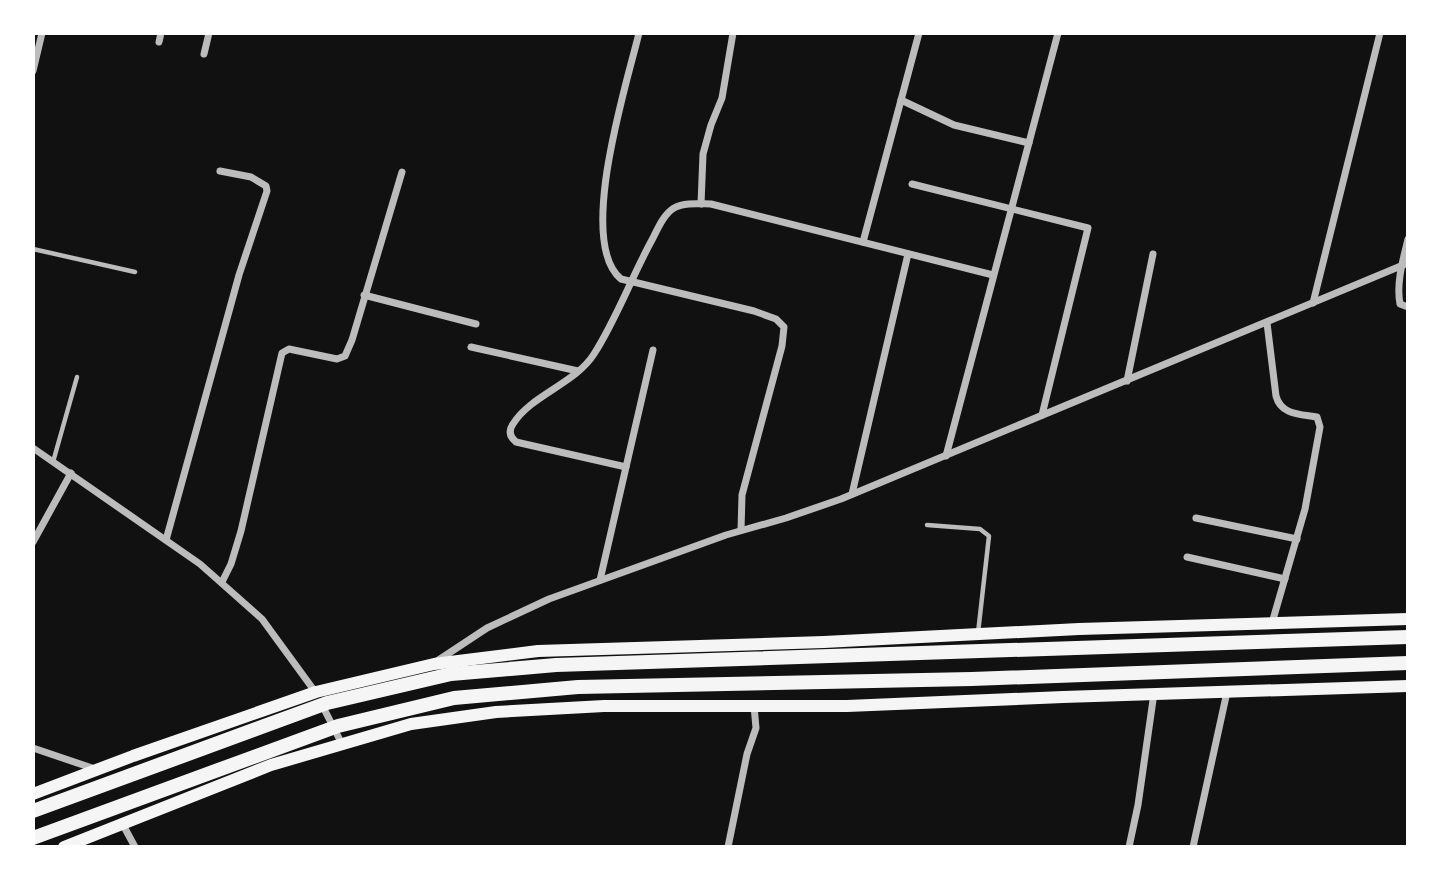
<svg xmlns="http://www.w3.org/2000/svg" width="1441" height="880" font-family="'PT Sans',sans-serif">
  <style>
    .lines { fill: none; stroke-linecap: round; stroke-linejoin: round }
    .service { stroke: #bcbcbc; stroke-width: 4.5 }
    .minor { stroke: #bcbcbc; stroke-width: 7 }
    .secondary { stroke: #f5f5f5; stroke-width: 12 }
    .trunk { stroke: #f5f5f5; stroke-width: 14 }
  </style>
  <rect width="100%" height="100%" fill="#111"/>
  <g class="lines">
    <g class="service">
      <path d="M 33,249 L 135,272"/>
      <path d="M 53,462 L 77,377"/>
      <path d="M 927,525 L 980,529 L 989,536 L 978,633"/>
    </g>
    <g class="minor">
      <path d="M 639,33 C 627,83 576,242 621,279 L 754,311 L 776,319 L 784,327 L 782,346 L 742,495 L 741,530"/>
      <path d="M 159,42 L 161,33"/>
      <path d="M 204,54 L 209,33"/>
      <path d="M 33,71 L 42,33"/>
      <path d="M 901,100 L 954,125 L 1029,143"/>
      <path d="M 912,184 L 1088,228 L 1042,415"/>
      <path d="M 701,204 L 703,154 L 711,125 L 722,98 L 733,33"/>
      <path d="M 1408,239 C 1403,260 1396,283 1400,304 L 1408,307"/>
      <path d="M 863,242 L 919,33"/>
      <path d="M 364,295 L 476,324"/>
      <path d="M 1313,303 L 1380,33"/>
      <path d="M 1267,323 L 1276,396 C 1281,415 1300,414 1317,417 L 1320,427 L 1305,509 L 1272,623"/>
      <path d="M 471,347 L 578,371"/>
      <path d="M 1127,381 L 1153,254"/>
      <path d="M 33,448 L 200,564 L 262,619 L 316,693"/>
      <path d="M 946,456 L 1058,33"/>
      <path d="M 626,467 L 516,442 C 510,437 508,431 513,424 C 531,395 575,384 594,354 C 617,318 632,276 653,238 C 658,228 664,214 674,208 C 685,202 700,204 711,204 L 993,275"/>
      <path d="M 852,494 L 908,254"/>
      <path d="M 1196,518 L 1297,539"/>
      <path d="M 166,540 L 239,275 L 267,191 L 266,186 L 251,177 L 220,171"/>
      <path d="M 33,542 L 71,473"/>
      <path d="M 1187,557 L 1285,579"/>
      <path d="M 600,580 L 653,350"/>
      <path d="M 222,582 L 231,564 L 241,531 L 282,353 L 289,349 L 337,359 L 345,356 L 352,340 L 402,172"/>
      <path d="M 437,661 L 487,628 L 549,599 L 726,535 L 786,518 L 841,499 L 1408,263"/>
      <path d="M 321,703 L 342,744"/>
      <path d="M 33,748 L 95,769"/>
      <path d="M 122,823 L 135,847"/>
      <path d="M 728,847 L 747,754 L 756,728 L 754,706"/>
      <path d="M 1129,847 L 1138,805 L 1154,693"/>
      <path d="M 1193,847 L 1227,692"/>
    </g>
    <g class="secondary">
      <path d="M 33,794 L 133,756 L 316,692 L 434,664 L 538,651 L 824,642 L 1079,629 L 1408,619"/>
      <path d="M 64,847 L 271,765 L 411,724 L 496,712 L 604,706 L 847,706 L 1063,697 L 1408,686"/>
    </g>
    <g class="trunk">
      <path d="M 33,811 L 327,703 L 451,674 L 556,665 L 1408,637"/>
      <path d="M 33,838 L 338,726 L 454,698 L 578,687 L 972,679 L 1408,663"/>
    </g>
  </g>
  <rect width="1441" height="880" fill="none" stroke="#ffffff" stroke-width="70"/>
</svg>
